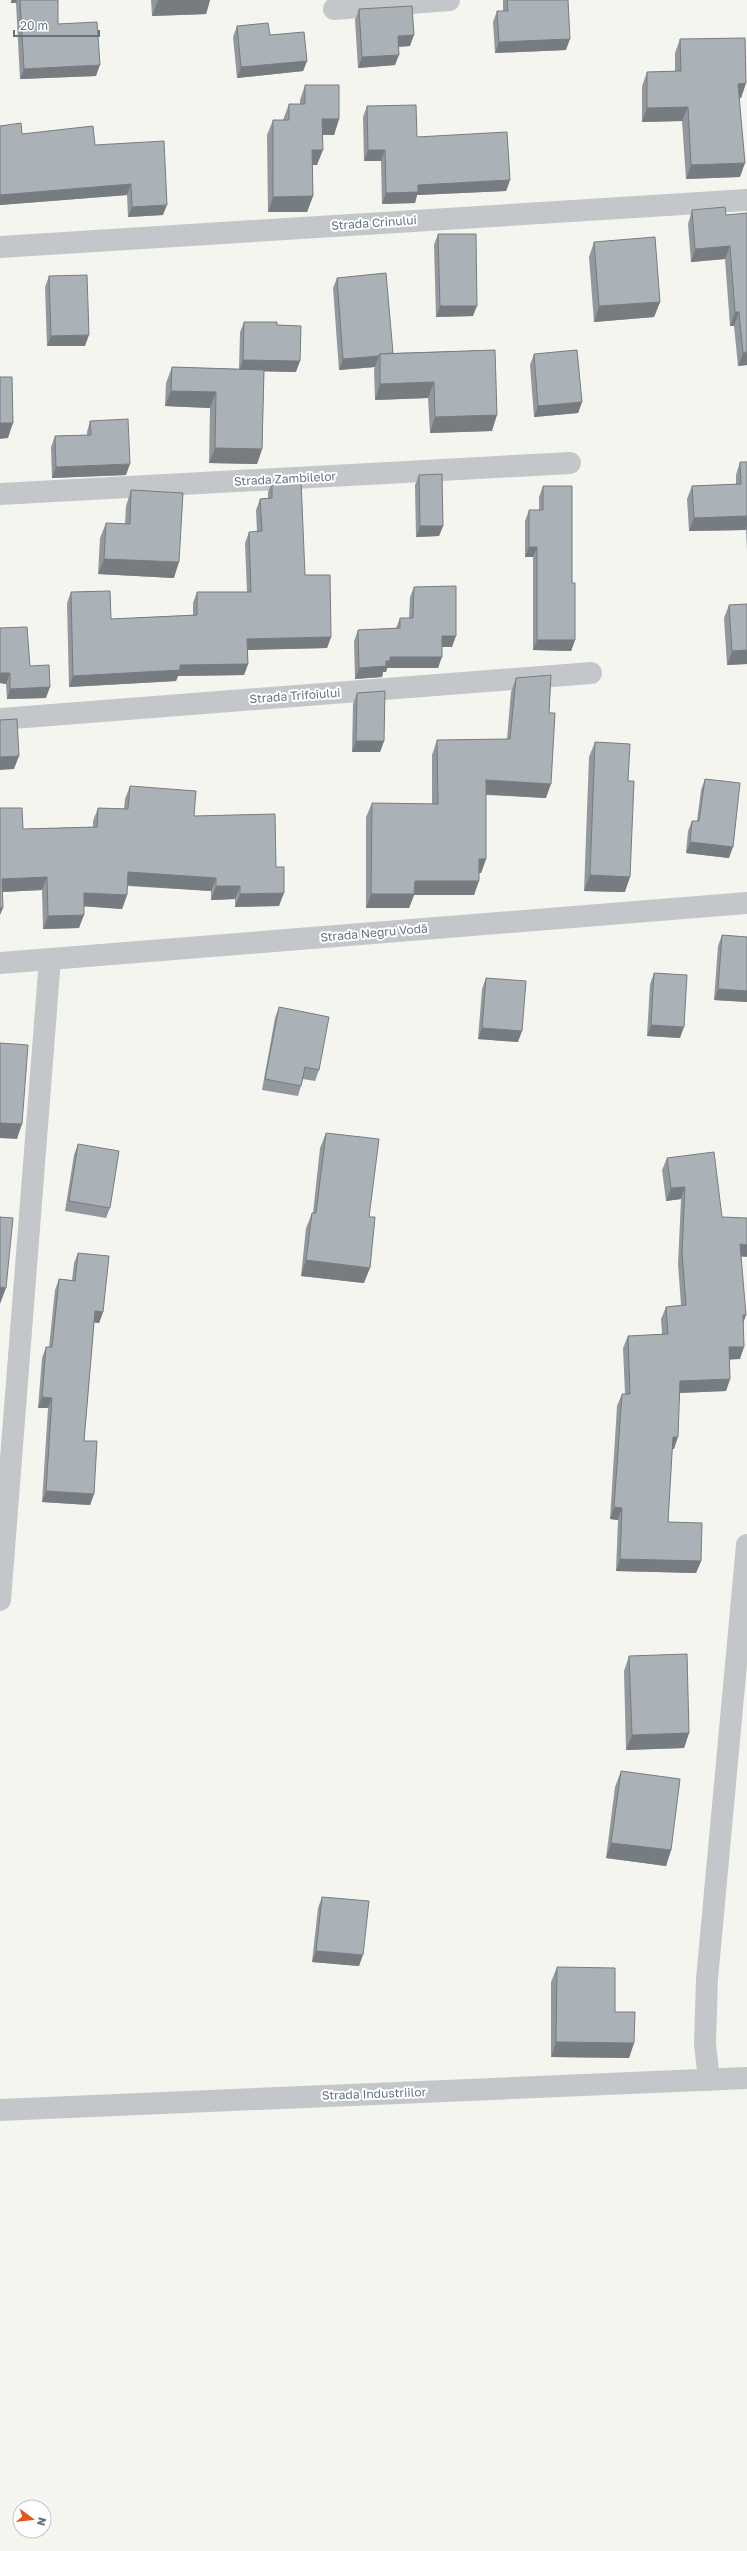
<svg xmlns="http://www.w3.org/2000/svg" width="747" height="2551" font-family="'Golos Text',sans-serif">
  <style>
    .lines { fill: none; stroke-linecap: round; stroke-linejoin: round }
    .minor { stroke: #c4c7ca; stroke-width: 22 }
    .wall { fill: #92989d }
    .shaded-wall { fill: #777c80 }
    .building { fill: #aab1b7; stroke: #777c80 }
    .labels { text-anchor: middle; stroke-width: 4; stroke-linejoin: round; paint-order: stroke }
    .street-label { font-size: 12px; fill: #637382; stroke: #fff }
  </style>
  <rect width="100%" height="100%" fill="#f5f5f0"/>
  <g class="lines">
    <g class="minor">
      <path d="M 334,9 L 449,0"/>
      <path d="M 0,247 L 747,200"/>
      <path d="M 0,494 L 570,463"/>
      <path d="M 0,719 L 591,673"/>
      <path d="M 0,963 L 747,903"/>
      <path d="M 0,1600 L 50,959"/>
      <path d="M 709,2080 L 705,2044 L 707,1979 L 747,1545"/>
      <path d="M 0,2110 L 747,2078"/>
    </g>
  </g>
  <g class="wall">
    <path d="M 11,0 L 58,0 L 58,24 L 96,76 L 20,79 L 16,3 L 11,3 Z"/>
    <path d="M 151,0 L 210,0 L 206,14 L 152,16 Z"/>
    <path d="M 503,0 L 568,0 L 566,50 L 495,53 L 493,22 L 497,11 L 503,11 Z"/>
    <path d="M 359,9 L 410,46 L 398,47 L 395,65 L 358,68 L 355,20 Z"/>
    <path d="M 237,26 L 270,35 L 307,61 L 303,71 L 237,78 L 233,37 Z"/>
    <path d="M 680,39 L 746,83 L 741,98 L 739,98 L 740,177 L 686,179 L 682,121 L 642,122 L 642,86 L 647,72 L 675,71 L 675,53 Z"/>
    <path d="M 305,85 L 339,119 L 334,135 L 322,135 L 317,165 L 313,165 L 313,196 L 307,212 L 268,212 L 267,135 L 273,120 L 283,120 L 289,104 L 300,104 L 300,100 Z"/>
    <path d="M 367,106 L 417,137 L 510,180 L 506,191 L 417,195 L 415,203 L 382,204 L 381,161 L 364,161 L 363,117 Z"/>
    <path d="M 0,126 L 22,134 L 95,145 L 163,215 L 128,217 L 127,195 L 0,205 Z"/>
    <path d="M 692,210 L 726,215 L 747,365 L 738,366 L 734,326 L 730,326 L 725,259 L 691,262 L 688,224 Z"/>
    <path d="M 438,234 L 473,316 L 436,317 L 434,245 Z"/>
    <path d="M 594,242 L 660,302 L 654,317 L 594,322 L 589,257 Z"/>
    <path d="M 49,276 L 85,346 L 47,346 L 45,287 Z"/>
    <path d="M 337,278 L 393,353 L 495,350 L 492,431 L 430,433 L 428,398 L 375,400 L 374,369 L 375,367 L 339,370 L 333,288 Z"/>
    <path d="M 244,322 L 277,325 L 296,372 L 264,371 L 262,449 L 257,464 L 209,463 L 210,408 L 165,406 L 166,383 L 172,367 L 239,369 L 240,332 Z"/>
    <path d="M 534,354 L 582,402 L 578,413 L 534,417 L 530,365 Z"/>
    <path d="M 90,421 L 126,475 L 52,478 L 51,447 L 55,436 L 87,435 L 87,432 Z"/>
    <path d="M 740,462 L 747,462 L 747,550 L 746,530 L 689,531 L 687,499 L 692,486 L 736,484 L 736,475 Z"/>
    <path d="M 419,475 L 443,526 L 439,536 L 416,537 L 415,485 Z"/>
    <path d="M 272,481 L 305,575 L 331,637 L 327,648 L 248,650 L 248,664 L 244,675 L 178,676 L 176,681 L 69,687 L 67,603 L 71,592 L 111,619 L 193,615 L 193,603 L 197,592 L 247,592 L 245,543 L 249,532 L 257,532 L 256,510 L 260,499 L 268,498 L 268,492 Z"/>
    <path d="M 543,486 L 572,583 L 575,640 L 571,651 L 533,650 L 533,557 L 525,557 L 525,521 L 529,510 L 539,510 L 539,497 Z"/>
    <path d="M 131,490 L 174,578 L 98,574 L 100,538 L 106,523 L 125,524 L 126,506 Z"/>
    <path d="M 414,587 L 452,647 L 442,647 L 438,668 L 387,668 L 386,672 L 383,672 L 382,677 L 355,679 L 354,641 L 358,630 L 396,628 L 400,618 L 409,618 L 410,597 Z"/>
    <path d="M 747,604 L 747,664 L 727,665 L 724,618 L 729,605 Z"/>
    <path d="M 0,628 L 30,666 L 46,698 L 7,699 L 6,684 L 0,683 Z"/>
    <path d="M 516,678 L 546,798 L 486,795 L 486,859 L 481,873 L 479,873 L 474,895 L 414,895 L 409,908 L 366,908 L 366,817 L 372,803 L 432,804 L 432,755 L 437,740 L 507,739 L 511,692 Z"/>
    <path d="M 357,693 L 384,741 L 380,752 L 352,752 L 353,704 Z"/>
    <path d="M 595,742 L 628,781 L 625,892 L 584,891 L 589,757 Z"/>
    <path d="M 705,779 L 729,858 L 686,853 L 688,831 L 692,821 L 697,821 L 701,790 Z"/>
    <path d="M 130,786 L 194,816 L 276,867 L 279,906 L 235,907 L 235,899 L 211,900 L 211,891 L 127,886 L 127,895 L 122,909 L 84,906 L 79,928 L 43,929 L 42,890 L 2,892 L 0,808 L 23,829 L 93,827 L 93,821 L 98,808 L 124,809 L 125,799 Z"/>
    <path d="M 722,935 L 747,937 L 747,1002 L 714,1000 L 718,946 Z"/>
    <path d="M 654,973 L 680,1038 L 647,1036 L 650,984 Z"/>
    <path d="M 486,978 L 518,1042 L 478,1039 L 482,989 Z"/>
    <path d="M 279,1007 L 319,1070 L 315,1081 L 303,1079 L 301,1086 L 298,1096 L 262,1090 L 275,1018 Z"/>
    <path d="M 326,1133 L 369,1217 L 364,1283 L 301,1276 L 306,1228 L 312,1213 L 313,1213 L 320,1148 Z"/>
    <path d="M 78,1144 L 110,1208 L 106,1218 L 65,1211 L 74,1155 Z"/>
    <path d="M 667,1158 L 722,1217 L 741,1257 L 743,1323 L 740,1359 L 729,1359 L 730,1379 L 726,1391 L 680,1393 L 674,1449 L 672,1449 L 668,1522 L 701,1561 L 696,1573 L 616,1571 L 618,1520 L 610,1519 L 617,1406 L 622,1394 L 625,1394 L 623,1348 L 628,1336 L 662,1334 L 661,1319 L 666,1307 L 681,1305 L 678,1264 L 681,1199 L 666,1201 L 662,1170 Z"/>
    <path d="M 78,1253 L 103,1312 L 99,1323 L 94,1322 L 84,1441 L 94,1494 L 90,1505 L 42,1502 L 48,1408 L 38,1408 L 42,1358 L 46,1347 L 49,1347 L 55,1290 L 59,1279 L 72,1280 L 74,1263 Z"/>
    <path d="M 629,1656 L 689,1733 L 684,1748 L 626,1750 L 624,1671 Z"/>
    <path d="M 621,1771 L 671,1850 L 666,1866 L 606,1858 L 615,1787 Z"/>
    <path d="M 322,1897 L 359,1966 L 312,1962 L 318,1908 Z"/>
    <path d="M 557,1967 L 615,2012 L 634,2043 L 629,2058 L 551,2057 L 551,1982 Z"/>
  </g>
  <g class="shaded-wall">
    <path d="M 12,0 L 17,0 L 16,3 L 11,3 Z"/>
    <path d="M 158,0 L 210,0 L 206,14 L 152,16 Z"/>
    <path d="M 414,35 L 410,46 L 394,47 L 398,36 Z"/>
    <path d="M 570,39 L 566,50 L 495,53 L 499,42 Z"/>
    <path d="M 399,55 L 395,65 L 358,68 L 362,57 Z"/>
    <path d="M 307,61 L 303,71 L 237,78 L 241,67 Z"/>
    <path d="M 100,65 L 96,76 L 20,79 L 24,69 Z"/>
    <path d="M 746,83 L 741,98 L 733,98 L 738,84 Z"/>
    <path d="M 688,107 L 682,121 L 642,122 L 647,108 Z"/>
    <path d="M 322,119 L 339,119 L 334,135 L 317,135 Z"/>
    <path d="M 312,150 L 323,150 L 317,165 L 307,165 Z"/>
    <path d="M 368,150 L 385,150 L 381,161 L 364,161 Z"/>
    <path d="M 745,163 L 740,177 L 686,179 L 691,165 Z"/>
    <path d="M 510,180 L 506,191 L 417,195 L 415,203 L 382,204 L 386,193 L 418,185 Z"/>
    <path d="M 131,184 L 127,195 L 0,205 L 0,195 Z"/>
    <path d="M 313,196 L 307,212 L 268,212 L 273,197 Z"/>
    <path d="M 167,205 L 163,215 L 128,217 L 132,207 Z"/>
    <path d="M 730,246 L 725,259 L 691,262 L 695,249 Z"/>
    <path d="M 660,302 L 654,317 L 594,322 L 599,306 Z"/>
    <path d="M 440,306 L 477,306 L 473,316 L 436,317 Z"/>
    <path d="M 735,312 L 739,312 L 734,326 L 730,326 Z"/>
    <path d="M 89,335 L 85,346 L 47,346 L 51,336 Z"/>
    <path d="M 747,352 L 747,365 L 738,366 L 743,353 Z"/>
    <path d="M 379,356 L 375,367 L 339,370 L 343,359 Z"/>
    <path d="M 243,360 L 300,361 L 296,372 L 239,371 Z"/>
    <path d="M 434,382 L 428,398 L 375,400 L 380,384 Z"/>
    <path d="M 171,391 L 216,392 L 210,408 L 165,406 Z"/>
    <path d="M 582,402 L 578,413 L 534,417 L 538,406 Z"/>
    <path d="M 497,415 L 492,431 L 430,433 L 435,417 Z"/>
    <path d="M 0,423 L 13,423 L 8,438 L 0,439 Z"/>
    <path d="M 215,448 L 262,449 L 257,464 L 209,463 Z"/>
    <path d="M 130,464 L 126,475 L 52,478 L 56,467 Z"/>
    <path d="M 747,516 L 747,526 L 746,530 L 689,531 L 694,518 Z"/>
    <path d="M 420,526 L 443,526 L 439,536 L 416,537 Z"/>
    <path d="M 529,547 L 537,547 L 533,557 L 525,557 Z"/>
    <path d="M 104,559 L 179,562 L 174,578 L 98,574 Z"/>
    <path d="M 442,636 L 456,636 L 452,647 L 438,647 Z"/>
    <path d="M 331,637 L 327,648 L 243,650 L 247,639 Z"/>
    <path d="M 537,640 L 575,640 L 571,651 L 533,650 Z"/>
    <path d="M 747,650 L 747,664 L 727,665 L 732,651 Z"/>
    <path d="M 390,657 L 442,657 L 438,668 L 387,668 L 386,672 L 383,672 L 382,677 L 355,679 L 359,668 L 386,661 Z"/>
    <path d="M 248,664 L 244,675 L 178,676 L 176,681 L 69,687 L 73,676 L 180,665 Z"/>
    <path d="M 0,673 L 10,673 L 6,684 L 0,683 Z"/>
    <path d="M 50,687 L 46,698 L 7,699 L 10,689 Z"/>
    <path d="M 356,741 L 384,741 L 380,752 L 352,752 Z"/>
    <path d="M 19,756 L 14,769 L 0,770 L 0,757 Z"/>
    <path d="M 486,780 L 551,784 L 546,798 L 481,794 Z"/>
    <path d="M 690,842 L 733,847 L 729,858 L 686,853 Z"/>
    <path d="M 479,859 L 486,859 L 481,873 L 474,873 Z"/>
    <path d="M 128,872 L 216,878 L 211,891 L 123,885 Z"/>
    <path d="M 590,875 L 630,877 L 625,892 L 584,891 Z"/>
    <path d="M 47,877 L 42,890 L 0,892 L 2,879 Z"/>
    <path d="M 415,881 L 479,881 L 474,895 L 414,895 L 409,908 L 366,908 L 371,894 Z"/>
    <path d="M 216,886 L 240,886 L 235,899 L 211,900 Z"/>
    <path d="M 84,893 L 127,895 L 122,909 L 79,906 Z"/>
    <path d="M 284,893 L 279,906 L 235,907 L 240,894 Z"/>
    <path d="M 0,908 L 3,908 L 0,915 Z"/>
    <path d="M 84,915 L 79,928 L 43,929 L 48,916 Z"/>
    <path d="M 718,989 L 747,991 L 747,1002 L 714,1000 Z"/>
    <path d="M 651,1025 L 684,1027 L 680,1038 L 647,1036 Z"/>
    <path d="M 482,1028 L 522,1031 L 518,1042 L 478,1039 Z"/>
    <path d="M 0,1123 L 22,1124 L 17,1139 L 0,1138 Z"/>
    <path d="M 685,1187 L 681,1199 L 666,1201 L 671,1188 Z"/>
    <path d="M 740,1244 L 747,1245 L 747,1257 L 736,1256 Z"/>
    <path d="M 306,1260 L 370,1268 L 364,1283 L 301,1276 Z"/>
    <path d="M 0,1287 L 6,1288 L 0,1304 Z"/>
    <path d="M 95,1311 L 103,1312 L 99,1323 L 91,1322 Z"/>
    <path d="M 743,1315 L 746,1315 L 742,1327 Z"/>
    <path d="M 729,1347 L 744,1347 L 740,1359 L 724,1360 Z"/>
    <path d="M 730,1379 L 726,1391 L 676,1393 L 680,1381 Z"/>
    <path d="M 42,1397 L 52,1398 L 48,1408 L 38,1408 Z"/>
    <path d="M 673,1437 L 678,1437 L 674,1449 L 669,1449 Z"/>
    <path d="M 46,1491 L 94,1494 L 90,1505 L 42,1502 Z"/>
    <path d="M 614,1507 L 622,1508 L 618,1520 L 610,1519 Z"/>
    <path d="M 620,1559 L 701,1561 L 696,1573 L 616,1571 Z"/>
    <path d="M 689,1733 L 684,1748 L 626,1750 L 632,1735 Z"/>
    <path d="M 611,1843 L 671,1850 L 666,1866 L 606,1858 Z"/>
    <path d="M 316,1951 L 363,1955 L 359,1966 L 312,1962 Z"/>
    <path d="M 556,2042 L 634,2043 L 629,2058 L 551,2057 Z"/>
  </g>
  <g class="building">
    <path d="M 20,0 L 58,0 L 58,24 L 97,22 L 100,65 L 24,69 Z"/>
    <path d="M 507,0 L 568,0 L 570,39 L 499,42 L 497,11 L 508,11 Z"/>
    <path d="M 412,6 L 414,35 L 398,36 L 399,55 L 362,57 L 359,9 Z"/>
    <path d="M 268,23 L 270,35 L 304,32 L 307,61 L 241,67 L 237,26 Z"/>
    <path d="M 745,38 L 746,83 L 738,84 L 745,163 L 691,165 L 688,107 L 647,108 L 647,72 L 681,71 L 680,39 Z"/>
    <path d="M 305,85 L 339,85 L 339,119 L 322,119 L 323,150 L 312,150 L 313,196 L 273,197 L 273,120 L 289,120 L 289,104 L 305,104 Z"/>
    <path d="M 416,105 L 417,137 L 507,132 L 510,180 L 418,185 L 418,192 L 386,193 L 385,150 L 368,150 L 367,106 Z"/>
    <path d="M 21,123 L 22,134 L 93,126 L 95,145 L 164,141 L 167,205 L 132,207 L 131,184 L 0,195 L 0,126 Z"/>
    <path d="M 725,207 L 726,215 L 747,213 L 747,352 L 743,353 L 739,312 L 735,312 L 730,246 L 695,249 L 692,210 Z"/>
    <path d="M 438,234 L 476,234 L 477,306 L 440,306 Z"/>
    <path d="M 655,237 L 660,302 L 599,306 L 594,242 Z"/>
    <path d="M 386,273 L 393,353 L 380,354 L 379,356 L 343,359 L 337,278 Z"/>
    <path d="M 87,275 L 89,335 L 51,336 L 49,276 Z"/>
    <path d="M 244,322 L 277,322 L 277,325 L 301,326 L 300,361 L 243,360 Z"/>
    <path d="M 495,350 L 497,415 L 435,417 L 434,382 L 380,384 L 380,354 Z"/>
    <path d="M 577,350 L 582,402 L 538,406 L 534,354 Z"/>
    <path d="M 172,367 L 264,370 L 262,449 L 215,448 L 216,392 L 171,391 Z"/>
    <path d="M 0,377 L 12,377 L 13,423 L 0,423 Z"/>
    <path d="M 128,419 L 130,464 L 56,467 L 55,436 L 91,435 L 90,421 Z"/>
    <path d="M 740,462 L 747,462 L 747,516 L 694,518 L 692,486 L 741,484 Z"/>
    <path d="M 442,474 L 443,526 L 420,526 L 419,475 Z"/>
    <path d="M 301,480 L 305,575 L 330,575 L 331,637 L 247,639 L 248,664 L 180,665 L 180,670 L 73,676 L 71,592 L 110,591 L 111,619 L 197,615 L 197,592 L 251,592 L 249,532 L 262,531 L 260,499 L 272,498 L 272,481 Z"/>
    <path d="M 543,486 L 572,486 L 572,583 L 575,583 L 575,640 L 537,640 L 537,547 L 529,547 L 529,510 L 543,510 Z"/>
    <path d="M 131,490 L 183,493 L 179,562 L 104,559 L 106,523 L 130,524 Z"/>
    <path d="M 456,586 L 456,636 L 442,636 L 442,657 L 390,657 L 390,661 L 386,661 L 386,666 L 359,668 L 358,630 L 400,628 L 400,618 L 413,618 L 414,587 Z"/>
    <path d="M 747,604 L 747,650 L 732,651 L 729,605 Z"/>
    <path d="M 27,627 L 30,666 L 49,665 L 50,687 L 10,689 L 10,673 L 0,673 L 0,628 Z"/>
    <path d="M 551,675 L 549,713 L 555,713 L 551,784 L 486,780 L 486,859 L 479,859 L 479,881 L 415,881 L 414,894 L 371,894 L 372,803 L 438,804 L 437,740 L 510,739 L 516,678 Z"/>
    <path d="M 385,691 L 384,741 L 356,741 L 357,693 Z"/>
    <path d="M 17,719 L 19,756 L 0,757 L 0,720 Z"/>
    <path d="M 595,742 L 630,744 L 628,781 L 634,781 L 630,877 L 590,875 Z"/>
    <path d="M 705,779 L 740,783 L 733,847 L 690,842 L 692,821 L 699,821 Z"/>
    <path d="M 130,786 L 196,791 L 194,816 L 275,814 L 276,867 L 284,867 L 284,893 L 240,894 L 240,886 L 216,886 L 216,878 L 128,872 L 127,895 L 84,893 L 84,915 L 48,916 L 47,877 L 2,879 L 3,908 L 0,908 L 0,808 L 22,808 L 23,829 L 97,827 L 98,808 L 128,809 Z"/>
    <path d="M 722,935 L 747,937 L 747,991 L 718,989 Z"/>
    <path d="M 654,973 L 687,975 L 684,1027 L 651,1025 Z"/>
    <path d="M 486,978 L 526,981 L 522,1031 L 482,1028 Z"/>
    <path d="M 279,1007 L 329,1017 L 319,1070 L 305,1067 L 301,1086 L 265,1079 Z"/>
    <path d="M 0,1043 L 28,1045 L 22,1124 L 0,1123 Z"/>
    <path d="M 326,1133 L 379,1139 L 369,1217 L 375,1217 L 370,1268 L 306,1260 L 312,1213 L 316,1213 Z"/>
    <path d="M 78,1144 L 119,1151 L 110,1208 L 69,1201 Z"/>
    <path d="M 714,1152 L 722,1217 L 747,1218 L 747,1245 L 740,1244 L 746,1315 L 743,1315 L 744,1347 L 729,1347 L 730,1379 L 680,1381 L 678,1437 L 673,1437 L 668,1522 L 702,1523 L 701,1561 L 620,1559 L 622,1508 L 614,1507 L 622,1394 L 630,1394 L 628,1336 L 668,1334 L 666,1307 L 686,1305 L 682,1252 L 685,1187 L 671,1188 L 667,1158 Z"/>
    <path d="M 0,1217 L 13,1218 L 6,1288 L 0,1287 Z"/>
    <path d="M 78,1253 L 109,1256 L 103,1312 L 95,1311 L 84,1441 L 97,1441 L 94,1494 L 46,1491 L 52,1398 L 42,1397 L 46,1347 L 52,1347 L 59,1279 L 75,1281 Z"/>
    <path d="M 687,1654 L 689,1733 L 632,1735 L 629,1656 Z"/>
    <path d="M 621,1771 L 680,1779 L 671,1850 L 611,1843 Z"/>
    <path d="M 322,1897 L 369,1901 L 363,1955 L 316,1951 Z"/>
    <path d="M 557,1967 L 615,1968 L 615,2012 L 635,2012 L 634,2043 L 556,2042 Z"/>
  </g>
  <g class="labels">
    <g class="street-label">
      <text transform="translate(374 223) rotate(-4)" y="4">Strada Crinului</text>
      <text transform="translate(285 479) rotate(-3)" y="4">Strada Zambilelor</text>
      <text transform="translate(295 696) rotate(-4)" y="4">Strada Trifoiului</text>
      <text transform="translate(374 933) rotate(-5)" y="4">Strada Negru Vodă</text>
      <text transform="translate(374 2094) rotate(-2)" y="4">Strada Industriilor</text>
    </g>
  </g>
  <g transform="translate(32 2519) rotate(105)"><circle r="19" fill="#ffffff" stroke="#c1c7cd"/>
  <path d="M0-3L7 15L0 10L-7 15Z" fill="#e8521d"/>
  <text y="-6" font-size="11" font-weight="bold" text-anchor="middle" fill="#637382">N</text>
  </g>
  <path d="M14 30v6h85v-6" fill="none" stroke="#637382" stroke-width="2"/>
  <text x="20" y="30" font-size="12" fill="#637382" stroke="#ffffff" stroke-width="3" paint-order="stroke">20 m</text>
</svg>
